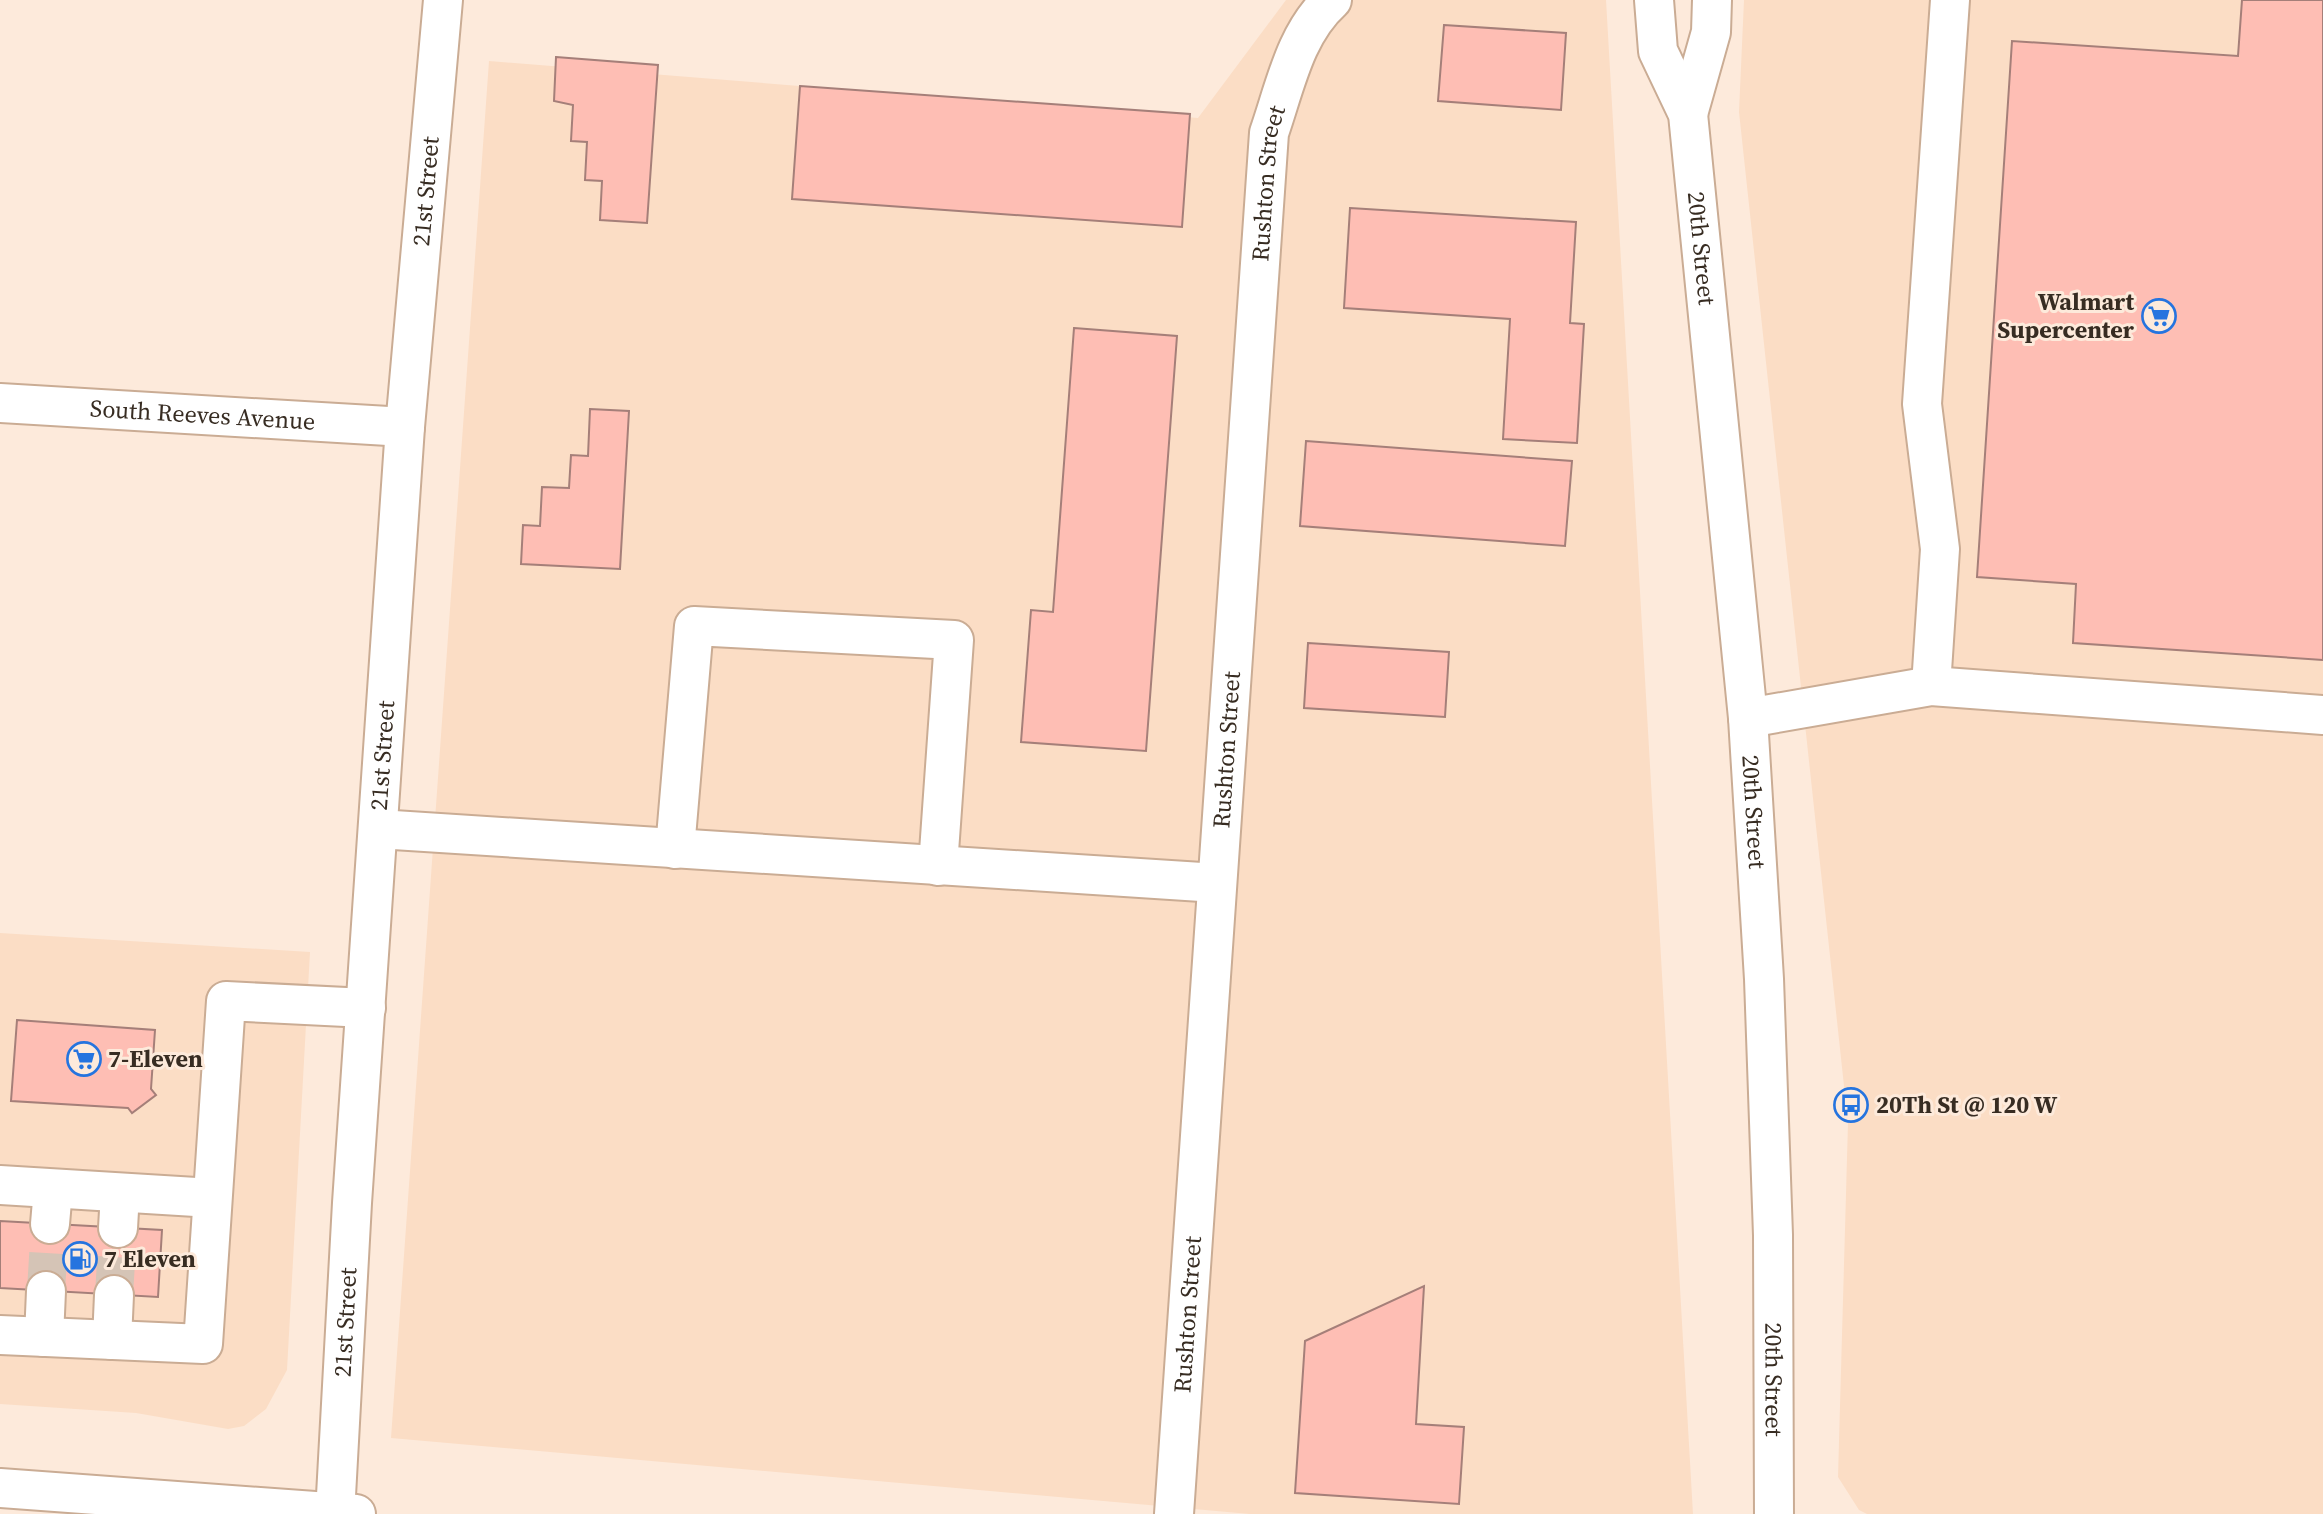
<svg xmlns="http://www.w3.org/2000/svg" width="2323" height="1514" font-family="'Source Serif 4',serif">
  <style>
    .built { fill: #fbddc5 }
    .building { fill: #febeb4; stroke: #a57f79; stroke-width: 2 }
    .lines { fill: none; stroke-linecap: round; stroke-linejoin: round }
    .minor-tunnel { stroke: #d5c4b6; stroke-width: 38; stroke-dasharray: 38 19; stroke-linecap: butt }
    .minor-casing { stroke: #caac94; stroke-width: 42 }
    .major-casing { stroke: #caac94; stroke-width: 42 }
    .minor { stroke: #fff; stroke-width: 38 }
    .major { stroke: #fff; stroke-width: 38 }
    .labels { text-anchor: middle; stroke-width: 6; stroke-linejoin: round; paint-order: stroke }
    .street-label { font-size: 24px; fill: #372c22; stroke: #fdeadb }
    .poi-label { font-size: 24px; font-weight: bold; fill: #372c22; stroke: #fdeadb; text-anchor: start }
  </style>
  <rect width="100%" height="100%" fill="#fdeadb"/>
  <g class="built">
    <path d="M 1286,0 L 1606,0 L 1693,1514 L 1250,1514 L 391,1438 L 489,61 L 1198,118 Z"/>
    <path d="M 1744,0 L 2323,0 L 2323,1514 L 1867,1514 L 1859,1510 L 1838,1477 L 1848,1123 L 1739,112 Z"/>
    <path d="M 0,933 L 310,952 L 287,1370 L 266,1409 L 244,1426 L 228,1429 L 136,1413 L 0,1404 Z"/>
  </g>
  <g class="building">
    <path d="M 2242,0 L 2323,0 L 2323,660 L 2073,643 L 2076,584 L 1977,577 L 2012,41 L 2238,56 Z"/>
    <path d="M 1444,25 L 1566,33 L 1561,110 L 1438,101 Z"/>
    <path d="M 556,57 L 658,65 L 647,223 L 600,220 L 602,181 L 585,180 L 587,142 L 571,141 L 573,105 L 554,101 Z"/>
    <path d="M 800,86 L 1190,114 L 1182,227 L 792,199 Z"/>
    <path d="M 1350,208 L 1576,222 L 1570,323 L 1584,324 L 1577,443 L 1503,439 L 1510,319 L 1344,308 Z"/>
    <path d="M 1074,328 L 1177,336 L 1146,751 L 1021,742 L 1031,610 L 1053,612 Z"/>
    <path d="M 590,409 L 629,411 L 620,569 L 521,564 L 523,525 L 540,526 L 542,487 L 569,488 L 571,455 L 588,456 Z"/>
    <path d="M 1306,441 L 1572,461 L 1565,546 L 1300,526 Z"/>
    <path d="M 1308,643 L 1449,652 L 1445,717 L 1304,708 Z"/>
    <path d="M 17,1020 L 155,1030 L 151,1089 L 156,1095 L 132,1113 L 128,1108 L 11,1101 Z"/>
    <path d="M 0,1221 L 162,1230 L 158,1297 L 0,1288 Z"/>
    <path d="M 1424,1286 L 1416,1424 L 1464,1427 L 1459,1504 L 1295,1493 L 1305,1341 Z"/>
  </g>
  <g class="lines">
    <g class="minor-tunnel">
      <path d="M 46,1291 L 50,1224"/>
      <path d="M 114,1295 L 118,1228"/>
    </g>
    <g class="minor-casing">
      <g id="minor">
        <path id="s1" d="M 0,403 L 405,427"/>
        <path d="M 1931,686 L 1940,549 L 1922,404 L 1950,0"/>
        <path d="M 1748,718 L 1931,686 L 2323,715"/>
        <path d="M 378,829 L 1217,883"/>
        <path d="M 675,849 L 694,626 L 954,640 L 938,866"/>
        <path d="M 0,1185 L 212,1198"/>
        <path d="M 50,1224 L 53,1189"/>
        <path d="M 118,1228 L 120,1193"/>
        <path d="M 0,1335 L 203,1344 L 226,1001 L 366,1008"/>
        <path d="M 44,1337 L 46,1291"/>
        <path d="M 112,1340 L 114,1295"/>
        <path id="s2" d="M 1174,1514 L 1269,133 C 1285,87 1295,33 1332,0"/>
      </g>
    </g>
    <g class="major-casing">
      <g id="major">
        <path id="s3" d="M 1654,0 L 1658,51 L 1688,114 L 1748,718 L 1764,979 L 1773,1235 L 1774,1514"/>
        <path d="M 1688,114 L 1711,32 L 1712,0"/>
        <path d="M 0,1488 L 356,1514"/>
        <path id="s4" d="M 335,1514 L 352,1203 L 405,427 L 443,0"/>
      </g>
    </g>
    <use href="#minor" class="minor"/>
    <use href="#major" class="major"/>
  </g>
  <defs>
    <g id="supermarket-ring" transform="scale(1.75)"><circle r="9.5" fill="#fdeadb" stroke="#2574df" stroke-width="1.5"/><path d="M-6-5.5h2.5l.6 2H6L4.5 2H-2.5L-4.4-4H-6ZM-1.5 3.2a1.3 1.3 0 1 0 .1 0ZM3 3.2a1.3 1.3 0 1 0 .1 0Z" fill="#2574df"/></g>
    <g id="bus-ring" transform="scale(1.75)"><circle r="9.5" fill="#fdeadb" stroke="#2574df" stroke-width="1.5"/><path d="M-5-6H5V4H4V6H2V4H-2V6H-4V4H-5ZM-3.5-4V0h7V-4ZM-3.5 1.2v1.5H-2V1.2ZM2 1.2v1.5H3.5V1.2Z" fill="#2574df"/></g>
    <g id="fuel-ring" transform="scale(1.75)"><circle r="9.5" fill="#fdeadb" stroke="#2574df" stroke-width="1.5"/><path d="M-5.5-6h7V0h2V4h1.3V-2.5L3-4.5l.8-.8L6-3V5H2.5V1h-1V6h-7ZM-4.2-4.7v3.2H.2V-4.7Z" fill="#2574df"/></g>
  </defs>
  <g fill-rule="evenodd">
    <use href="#supermarket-ring" x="2159" y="316"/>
    <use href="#supermarket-ring" x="84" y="1059"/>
    <use href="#bus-ring" x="1851" y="1105"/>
    <use href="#fuel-ring" x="80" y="1259"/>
  </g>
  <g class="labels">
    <g class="street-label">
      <text dy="8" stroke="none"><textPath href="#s2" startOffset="1334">Rushton Street</textPath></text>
      <text dy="8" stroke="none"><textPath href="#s4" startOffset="1326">21st Street</textPath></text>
      <text dy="8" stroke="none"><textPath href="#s3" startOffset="256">20th Street</textPath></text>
      <text dy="8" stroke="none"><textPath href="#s1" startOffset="203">South Reeves Avenue</textPath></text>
      <text dy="8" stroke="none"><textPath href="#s2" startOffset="766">Rushton Street</textPath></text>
      <text dy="8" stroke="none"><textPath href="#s4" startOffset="760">21st Street</textPath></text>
      <text dy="8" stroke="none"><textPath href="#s3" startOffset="822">20th Street</textPath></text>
      <text dy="8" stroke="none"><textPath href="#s2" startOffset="200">Rushton Street</textPath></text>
      <text dy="8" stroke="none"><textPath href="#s4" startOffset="192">21st Street</textPath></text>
      <text dy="8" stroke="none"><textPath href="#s3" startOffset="1390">20th Street</textPath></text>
    </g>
    <g class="poi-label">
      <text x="2134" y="310" text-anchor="end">Walmart<tspan x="2134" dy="28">Supercenter</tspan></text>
      <text x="108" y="1067">7-Eleven</text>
      <text x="1876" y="1113">20Th St @ 120 W</text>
      <text x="104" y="1267">7 Eleven</text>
    </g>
  </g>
</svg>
